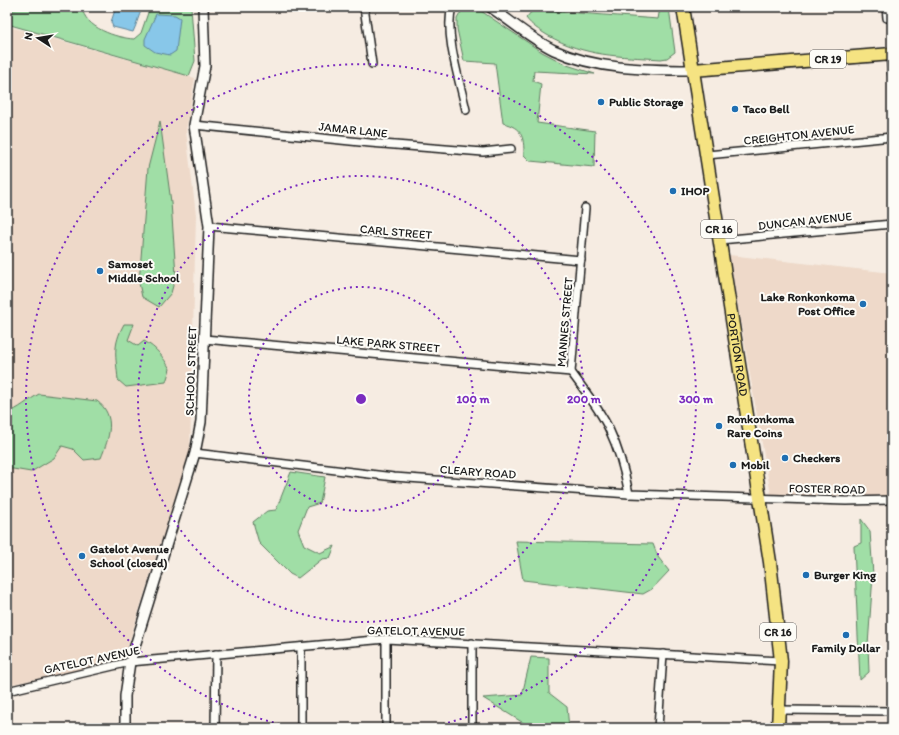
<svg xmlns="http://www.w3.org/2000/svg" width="899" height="735" font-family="Itim,sans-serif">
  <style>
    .built { fill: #eed9c9 }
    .green { fill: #a0dea6; stroke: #5e7d61 }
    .water { fill: #88c7e9; stroke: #5d8397 }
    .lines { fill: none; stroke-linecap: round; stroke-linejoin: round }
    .minor-casing { stroke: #1c1c1c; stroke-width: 10 }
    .tertiary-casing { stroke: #1c1c1c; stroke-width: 12 }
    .primary-casing { stroke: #1c1c1c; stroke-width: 15 }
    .minor { stroke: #fdfcf7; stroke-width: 7 }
    .tertiary { stroke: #fdfcf7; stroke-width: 9 }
    .primary { stroke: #f5e382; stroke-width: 12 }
    .ring { fill: none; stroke: #7b2cbf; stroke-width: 2; stroke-dasharray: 2 4 }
    .poi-dot { fill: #1f6fb2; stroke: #fdfcf7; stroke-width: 1.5 }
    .labels { text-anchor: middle; stroke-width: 4; stroke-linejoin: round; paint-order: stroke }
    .shield { fill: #fdfcf7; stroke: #605f5e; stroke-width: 1 }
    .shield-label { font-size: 11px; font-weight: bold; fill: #1c1c1c }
    .poi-label { font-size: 12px; font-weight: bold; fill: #1c1c1c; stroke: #fdfcf7; text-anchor: start }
    .street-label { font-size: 12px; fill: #1c1c1c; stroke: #fdfcf7 }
    .centre { fill: #7b2cbf; stroke: #fdfcf7; stroke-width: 2 }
    .ring-label { font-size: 12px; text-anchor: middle; font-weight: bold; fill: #7b2cbf; stroke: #fdfcf7; stroke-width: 4; stroke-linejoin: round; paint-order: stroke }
  </style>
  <rect width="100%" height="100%" fill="#f6ece2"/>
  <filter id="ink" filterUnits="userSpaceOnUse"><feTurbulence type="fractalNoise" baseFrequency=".025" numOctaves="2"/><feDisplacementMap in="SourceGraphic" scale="8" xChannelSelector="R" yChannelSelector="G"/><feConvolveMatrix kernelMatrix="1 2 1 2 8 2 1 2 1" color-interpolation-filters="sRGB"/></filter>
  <g filter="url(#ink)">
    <g class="built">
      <path d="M 7,26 L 195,78 L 186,131 L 196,215 L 190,450 L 123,661 L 7,685 Z"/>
      <path d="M 729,255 L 892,273 L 892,496 L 771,495 Z"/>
    </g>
    <g class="green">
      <path d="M 25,7 L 82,7 C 84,28 117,38 134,39 L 141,33 L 150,7 L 191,7 L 195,61 L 189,76 L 7,24 L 7,11 Z"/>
      <path d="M 463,8 L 469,8 L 481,11 L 542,52 L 567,65 L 595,74 L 534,71 L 533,81 L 541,84 L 537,123 L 595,131 L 594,167 L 530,161 L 524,155 C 524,136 522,128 503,123 L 495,63 L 464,61 L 457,29 L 457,19 Z"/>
      <path d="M 660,8 L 669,8 L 675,52 L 667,58 L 661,59 C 618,56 586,57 547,35 C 539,30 532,26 526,18 L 532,11 L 538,10 L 658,19 Z"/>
      <path d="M 160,121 L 171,202 L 176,275 L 171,293 L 159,307 L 142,297 L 139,283 L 148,168 Z"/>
      <path d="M 124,324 L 134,324 L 128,340 L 138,346 L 144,341 C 157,348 163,357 170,369 L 166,382 L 126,387 L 118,380 C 116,356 112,346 124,324 Z"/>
      <path d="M 39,394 L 97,401 C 117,416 109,438 101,458 L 84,460 L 73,449 L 62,446 L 54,458 L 31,472 L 7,468 L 7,413 C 19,409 28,400 39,394 Z"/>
      <path d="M 291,472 L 325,477 L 320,503 L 307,507 L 298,530 L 304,545 L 320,553 L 335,546 L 330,558 L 322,559 L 298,578 L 290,574 L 259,543 L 253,522 L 267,511 L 276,510 Z"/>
      <path d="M 861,519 L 870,531 L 873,575 L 868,645 L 869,672 L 860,680 L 854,546 L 861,543 Z"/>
      <path d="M 516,541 L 653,544 L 658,557 L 669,571 L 652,589 L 643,594 L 523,580 Z"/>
      <path d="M 531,657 L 549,658 L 549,693 L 567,707 L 569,728 L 525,728 L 525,724 L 483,698 L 522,695 Z"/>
    </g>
    <g class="water">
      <path d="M 116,7 L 143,7 C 138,16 137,24 133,32 L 113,27 L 111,22 Z"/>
      <path d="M 156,14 L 175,15 L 180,18 L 176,51 L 170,55 L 155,52 L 145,45 L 145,39 Z"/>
    </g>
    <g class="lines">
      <g class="minor-casing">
        <g id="minor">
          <path d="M 364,7 L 372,64"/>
          <path d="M 452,7 C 444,34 460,82 466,110"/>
          <path d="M 886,7 L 887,18"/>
          <path d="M 890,54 L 892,74"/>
          <path d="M 194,125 L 370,143 L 483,152 L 511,149"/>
          <path d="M 707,155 L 892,137"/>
          <path d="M 585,208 L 571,372 C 584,390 599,408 609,429 C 619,450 625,472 629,494"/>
          <path d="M 209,226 L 581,260"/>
          <path d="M 720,240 L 892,224"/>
          <path d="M 204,339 L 571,372"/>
          <path d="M 195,453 L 394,477 L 629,494 L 846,501 L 892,500"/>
          <path d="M 386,639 L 386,728"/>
          <path d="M 472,643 L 472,728"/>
          <path d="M 301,647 L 301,728"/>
          <path d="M 7,691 L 130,662 L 386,639 L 781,661"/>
          <path d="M 779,710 L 892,711"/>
          <path d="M 215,728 L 216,654"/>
          <path d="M 658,728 L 663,654"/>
        </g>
      </g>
      <g class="tertiary-casing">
        <g id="tertiary">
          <path d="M 490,7 C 511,21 531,39 554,50 C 597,70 646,70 693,70"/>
          <path d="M 125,728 L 125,696 L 130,662 L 195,453 L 201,422 L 209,226 L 194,125 L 205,66 L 203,7"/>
        </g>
      </g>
      <g class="primary-casing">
        <g id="primary">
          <path id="s1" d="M 683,7 L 770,562 L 781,661 L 778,728"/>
          <path d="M 693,70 L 892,54"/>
        </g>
      </g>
      <use href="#minor" class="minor"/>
      <use href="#tertiary" class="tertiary"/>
      <use href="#primary" class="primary"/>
    </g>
  </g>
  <g class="ring">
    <circle cx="361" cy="399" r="112"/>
    <circle cx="361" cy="399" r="223"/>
    <path d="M297 728A335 335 0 1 1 425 728"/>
  </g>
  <g class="poi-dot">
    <circle cx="601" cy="102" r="4"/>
    <circle cx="735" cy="109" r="4"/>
    <circle cx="673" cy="191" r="4"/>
    <circle cx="100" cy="271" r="4"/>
    <circle cx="863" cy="304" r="4"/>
    <circle cx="719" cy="426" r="4"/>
    <circle cx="785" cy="458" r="4"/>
    <circle cx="733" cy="465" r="4"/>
    <circle cx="82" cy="556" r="4"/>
    <circle cx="806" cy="575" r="4"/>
    <circle cx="846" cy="635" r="4"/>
  </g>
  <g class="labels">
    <g class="shield">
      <rect x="810" y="50" width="36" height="18" rx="3"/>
      <rect x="701" y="220" width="36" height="18" rx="3"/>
      <rect x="760" y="623" width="36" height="18" rx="3"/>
    </g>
    <g class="shield-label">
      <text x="828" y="63">CR 19</text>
      <text x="719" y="233">CR 16</text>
      <text x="778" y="636">CR 16</text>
    </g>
    <g class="poi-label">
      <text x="609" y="106">Public Storage</text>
      <text x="743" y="113">Taco Bell</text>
      <text x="681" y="195">IHOP</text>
      <text x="108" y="268">Samoset<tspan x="108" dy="14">Middle School</tspan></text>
      <text x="855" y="301" text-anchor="end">Lake Ronkonkoma<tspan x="855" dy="14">Post Office</tspan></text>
      <text x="727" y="423">Ronkonkoma<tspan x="727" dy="14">Rare Coins</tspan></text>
      <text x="793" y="462">Checkers</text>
      <text x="741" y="469">Mobil</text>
      <text x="90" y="553">Gatelot Avenue<tspan x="90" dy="14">School (closed)</tspan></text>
      <text x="814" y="579">Burger King</text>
      <text x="846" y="652" text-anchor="middle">Family Dollar</text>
    </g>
    <g class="street-label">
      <text transform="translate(353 130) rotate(6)" y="4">JAMAR LANE</text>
      <text transform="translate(799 135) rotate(-6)" y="4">CREIGHTON AVENUE</text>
      <text transform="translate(805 221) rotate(-6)" y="4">DUNCAN AVENUE</text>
      <text transform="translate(396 232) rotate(5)" y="4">CARL STREET</text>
      <text transform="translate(565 322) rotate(-85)" y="4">MANNES STREET</text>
      <text transform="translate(388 344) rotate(5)" y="4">LAKE PARK STREET</text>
      <text dy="4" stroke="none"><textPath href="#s1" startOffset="352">PORTION ROAD</textPath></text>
      <text transform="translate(191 371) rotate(-88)" y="4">SCHOOL STREET</text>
      <text transform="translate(478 472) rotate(4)" y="4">CLEARY ROAD</text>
      <text transform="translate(827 489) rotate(1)" y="4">FOSTER ROAD</text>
      <text transform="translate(416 631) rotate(1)" y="4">GATELOT AVENUE</text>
      <text transform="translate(92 660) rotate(-12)" y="4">GATELOT AVENUE</text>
    </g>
  </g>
  <circle cx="361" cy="399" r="6" class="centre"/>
  <g class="ring-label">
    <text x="473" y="403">100 m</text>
    <text x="584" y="403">200 m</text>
    <text x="696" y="403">300 m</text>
  </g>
  <rect width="899" height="735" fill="none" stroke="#fdfcf7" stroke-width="24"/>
  <rect x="12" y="12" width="875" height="711" fill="none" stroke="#1c1c1c" stroke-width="1.5" filter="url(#ink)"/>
  <g transform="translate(38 38) rotate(282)" stroke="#fdfcf7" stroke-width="3" paint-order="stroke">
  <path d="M0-3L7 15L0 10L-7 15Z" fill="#1c1c1c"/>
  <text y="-6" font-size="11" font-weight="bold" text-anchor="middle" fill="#1c1c1c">N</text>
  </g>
</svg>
